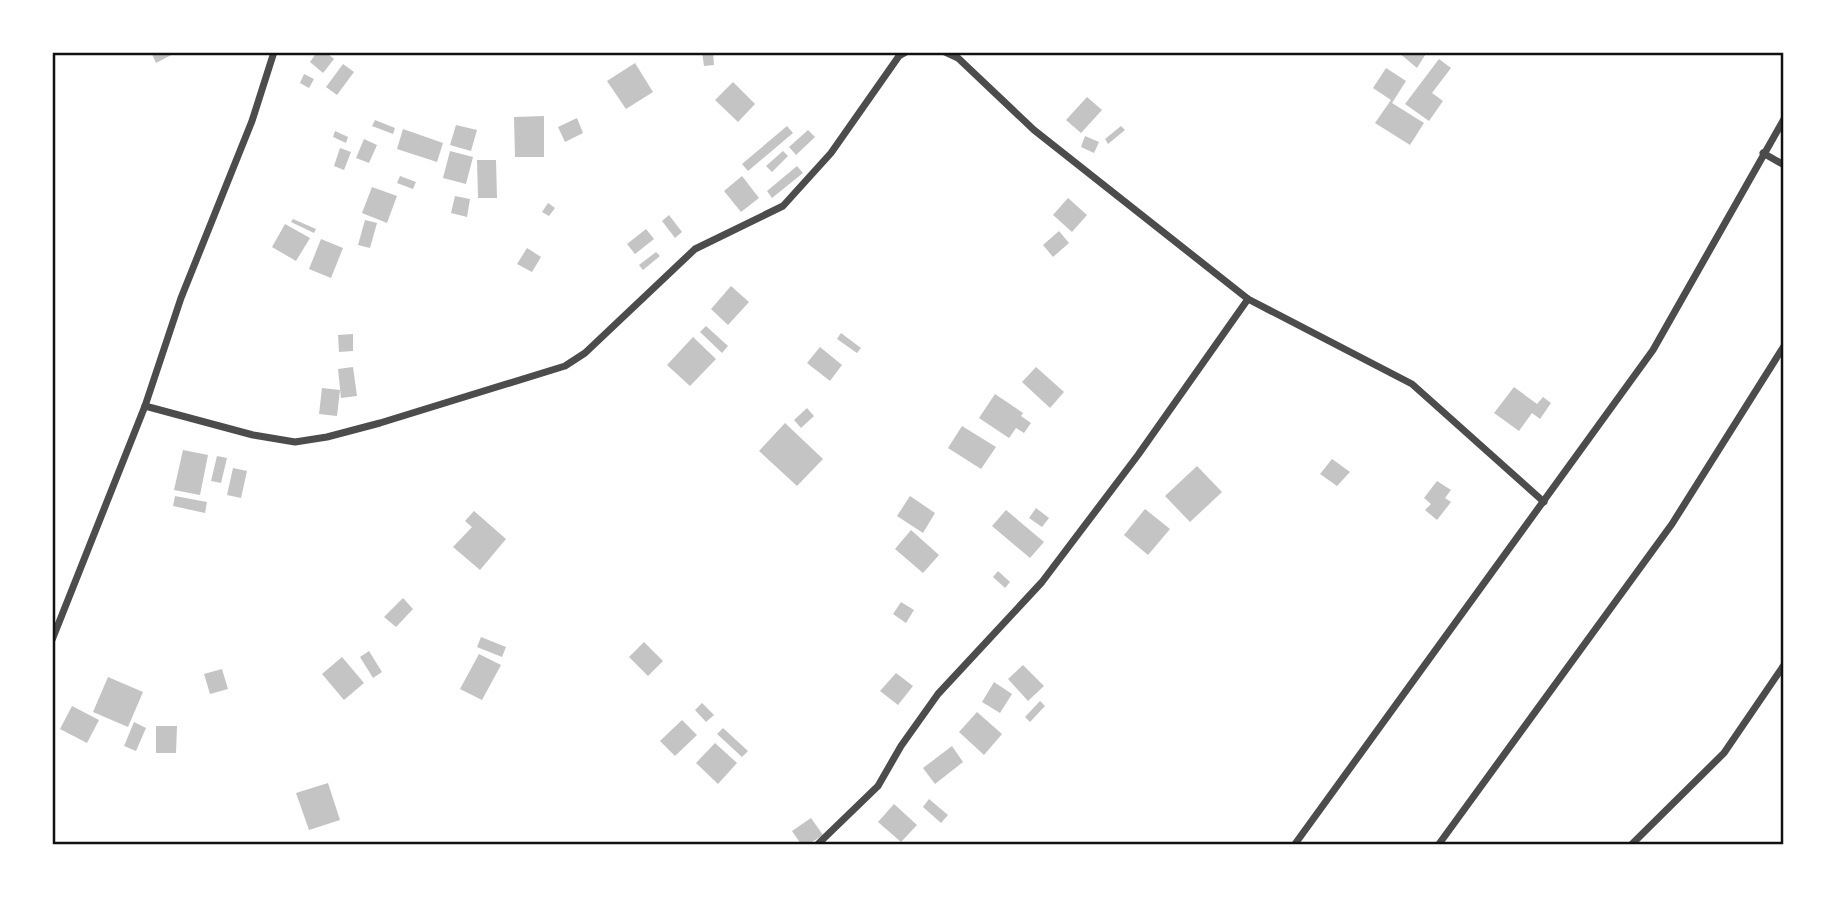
<svg xmlns="http://www.w3.org/2000/svg" width="1836" height="897" font-family="Poppins,sans-serif">
  <style>
    .building { fill: #c4c4c4 }
    .lines { fill: none; stroke-linecap: round; stroke-linejoin: round }
    .minor { stroke: #4c4c4c; stroke-width: 7 }
    .neatline { fill: none; stroke: #111; stroke-width: 2.5 }
  </style>
  <rect width="100%" height="100%" fill="#fff"/>
  <g class="building">
    <path d="M 151,52 L 177,52 L 156,63 Z"/>
    <path d="M 317,52 L 326,52 L 334,59 L 323,73 L 310,62 Z"/>
    <path d="M 702,52 L 713,52 L 714,65 L 704,66 Z"/>
    <path d="M 1398,52 L 1427,52 L 1417,68 Z"/>
    <path d="M 1439,59 L 1451,68 L 1432,93 L 1443,101 L 1429,121 L 1405,104 Z"/>
    <path d="M 635,63 L 653,92 L 626,109 L 607,81 Z"/>
    <path d="M 343,64 L 354,72 L 337,95 L 326,87 Z"/>
    <path d="M 1386,68 L 1406,81 L 1392,103 L 1424,123 L 1410,145 L 1375,123 L 1391,100 L 1373,88 Z"/>
    <path d="M 304,74 L 314,79 L 309,88 L 300,83 Z"/>
    <path d="M 733,82 L 755,104 L 738,122 L 715,100 Z"/>
    <path d="M 1087,97 L 1102,110 L 1081,133 L 1066,120 Z"/>
    <path d="M 544,116 L 544,157 L 515,157 L 514,117 Z"/>
    <path d="M 577,118 L 583,133 L 565,142 L 558,127 Z"/>
    <path d="M 375,120 L 395,128 L 393,134 L 372,126 Z"/>
    <path d="M 456,125 L 477,130 L 471,151 L 450,145 Z"/>
    <path d="M 787,126 L 793,133 L 748,171 L 742,164 Z"/>
    <path d="M 1121,126 L 1125,130 L 1108,144 L 1105,139 Z"/>
    <path d="M 403,129 L 443,143 L 437,162 L 397,149 Z"/>
    <path d="M 808,130 L 815,137 L 796,155 L 789,147 Z"/>
    <path d="M 335,131 L 348,137 L 346,143 L 333,137 Z"/>
    <path d="M 1085,136 L 1099,142 L 1094,153 L 1081,147 Z"/>
    <path d="M 364,139 L 377,145 L 369,163 L 356,158 Z"/>
    <path d="M 340,148 L 351,152 L 344,170 L 334,166 Z"/>
    <path d="M 450,151 L 473,157 L 466,184 L 443,178 Z"/>
    <path d="M 783,151 L 788,156 L 772,172 L 766,166 Z"/>
    <path d="M 477,160 L 496,160 L 497,198 L 478,198 Z"/>
    <path d="M 797,166 L 803,173 L 772,198 L 767,191 Z"/>
    <path d="M 400,176 L 416,182 L 413,189 L 397,183 Z"/>
    <path d="M 742,176 L 759,198 L 741,212 L 724,191 Z"/>
    <path d="M 372,187 L 397,196 L 387,223 L 362,213 Z"/>
    <path d="M 455,196 L 470,199 L 467,217 L 451,213 Z"/>
    <path d="M 1068,198 L 1087,215 L 1072,232 L 1053,215 Z"/>
    <path d="M 548,203 L 555,208 L 549,216 L 542,212 Z"/>
    <path d="M 669,215 L 682,232 L 675,238 L 662,221 Z"/>
    <path d="M 293,219 L 316,229 L 314,233 L 291,222 Z"/>
    <path d="M 365,220 L 377,223 L 370,248 L 358,245 Z"/>
    <path d="M 285,224 L 310,238 L 296,261 L 272,247 Z"/>
    <path d="M 646,229 L 654,239 L 635,254 L 627,244 Z"/>
    <path d="M 1059,231 L 1069,243 L 1053,257 L 1043,245 Z"/>
    <path d="M 321,239 L 343,248 L 331,278 L 309,269 Z"/>
    <path d="M 527,248 L 541,257 L 532,272 L 517,264 Z"/>
    <path d="M 656,252 L 660,256 L 643,270 L 639,265 Z"/>
    <path d="M 731,286 L 749,302 L 728,325 L 711,309 Z"/>
    <path d="M 706,326 L 728,346 L 722,353 L 700,332 Z"/>
    <path d="M 841,333 L 861,348 L 857,353 L 837,339 Z"/>
    <path d="M 353,334 L 353,351 L 339,352 L 338,335 Z"/>
    <path d="M 693,337 L 716,359 L 690,386 L 667,365 Z"/>
    <path d="M 820,347 L 842,365 L 830,381 L 807,363 Z"/>
    <path d="M 353,367 L 357,396 L 341,398 L 338,369 Z"/>
    <path d="M 1036,367 L 1064,392 L 1050,408 L 1022,382 Z"/>
    <path d="M 1514,387 L 1537,404 L 1543,397 L 1551,403 L 1540,419 L 1532,413 L 1519,431 L 1494,413 Z"/>
    <path d="M 322,388 L 340,390 L 337,416 L 319,414 Z"/>
    <path d="M 995,394 L 1023,413 L 1021,416 L 1031,423 L 1024,433 L 1016,428 L 1009,438 L 979,418 Z"/>
    <path d="M 807,408 L 814,416 L 801,428 L 794,420 Z"/>
    <path d="M 785,423 L 823,459 L 797,486 L 759,451 Z"/>
    <path d="M 962,426 L 996,447 L 981,469 L 948,448 Z"/>
    <path d="M 183,450 L 208,455 L 200,495 L 174,490 Z"/>
    <path d="M 217,456 L 227,458 L 221,483 L 211,481 Z"/>
    <path d="M 1332,459 L 1350,472 L 1337,486 L 1320,474 Z"/>
    <path d="M 1197,466 L 1222,492 L 1190,522 L 1165,496 Z"/>
    <path d="M 233,468 L 247,471 L 241,498 L 227,495 Z"/>
    <path d="M 1437,481 L 1451,490 L 1445,498 L 1451,502 L 1437,520 L 1425,510 L 1431,504 L 1424,498 Z"/>
    <path d="M 175,496 L 207,502 L 205,513 L 173,506 Z"/>
    <path d="M 910,496 L 935,513 L 923,533 L 897,516 Z"/>
    <path d="M 1036,508 L 1049,518 L 1042,527 L 1029,518 Z"/>
    <path d="M 1145,509 L 1170,529 L 1148,555 L 1124,535 Z"/>
    <path d="M 1006,510 L 1044,542 L 1030,558 L 992,526 Z"/>
    <path d="M 474,511 L 506,539 L 480,570 L 453,547 L 472,527 L 465,521 Z"/>
    <path d="M 911,530 L 939,555 L 923,573 L 895,549 Z"/>
    <path d="M 998,571 L 1010,582 L 1005,588 L 993,577 Z"/>
    <path d="M 403,598 L 413,609 L 396,627 L 384,617 Z"/>
    <path d="M 901,602 L 914,610 L 906,623 L 893,614 Z"/>
    <path d="M 481,637 L 506,647 L 502,657 L 477,647 Z"/>
    <path d="M 644,642 L 663,661 L 648,676 L 629,657 Z"/>
    <path d="M 369,651 L 382,672 L 373,678 L 360,657 Z"/>
    <path d="M 479,654 L 501,665 L 482,700 L 460,689 Z"/>
    <path d="M 342,657 L 364,683 L 344,700 L 322,674 Z"/>
    <path d="M 1023,665 L 1044,686 L 1028,701 L 1008,679 Z"/>
    <path d="M 222,669 L 228,689 L 210,694 L 204,674 Z"/>
    <path d="M 896,673 L 913,686 L 898,705 L 880,691 Z"/>
    <path d="M 108,677 L 143,692 L 128,727 L 93,712 Z"/>
    <path d="M 994,682 L 1012,694 L 1000,713 L 982,702 Z"/>
    <path d="M 1040,701 L 1045,706 L 1030,722 L 1025,717 Z"/>
    <path d="M 702,703 L 714,715 L 706,722 L 695,710 Z"/>
    <path d="M 72,706 L 99,720 L 87,743 L 60,729 Z"/>
    <path d="M 977,712 L 1002,734 L 984,755 L 959,732 Z"/>
    <path d="M 682,720 L 697,735 L 675,756 L 660,741 Z"/>
    <path d="M 134,722 L 146,728 L 136,751 L 124,746 Z"/>
    <path d="M 156,726 L 177,726 L 176,753 L 156,753 Z"/>
    <path d="M 723,728 L 748,751 L 742,757 L 717,734 Z"/>
    <path d="M 715,743 L 737,763 L 718,784 L 696,763 Z"/>
    <path d="M 952,746 L 963,762 L 935,784 L 923,768 Z"/>
    <path d="M 328,783 L 340,820 L 309,830 L 296,793 Z"/>
    <path d="M 929,799 L 948,815 L 941,823 L 923,807 Z"/>
    <path d="M 894,804 L 917,825 L 901,842 L 878,822 Z"/>
    <path d="M 811,818 L 823,835 L 809,844 L 801,844 L 792,831 Z"/>
  </g>
  <g class="lines">
    <g class="minor">
      <path d="M 945,52 L 958,58 L 1034,130 L 1248,299 L 1412,384 L 1544,502"/>
      <path d="M 1763,153 L 1784,165"/>
      <path d="M 145,406 L 253,435 L 295,442 L 327,437 L 380,423 L 565,366 L 585,353 L 695,249 L 783,206 L 831,153 L 899,56 L 906,52"/>
      <path d="M 52,640 L 145,406 L 181,298 L 252,121 L 274,52"/>
      <path d="M 818,844 L 878,786 L 901,746 L 938,694 L 1042,582 L 1138,455 L 1248,299"/>
      <path d="M 1295,844 L 1653,350 L 1784,119"/>
      <path d="M 1439,844 L 1672,524 L 1784,346"/>
      <path d="M 1632,844 L 1724,753 L 1784,665"/>
    </g>
  </g>
  <rect width="1836" height="897" fill="none" stroke="#ffffff" stroke-width="108"/>
  <rect x="54" y="54" width="1728" height="789" class="neatline"/>
</svg>
